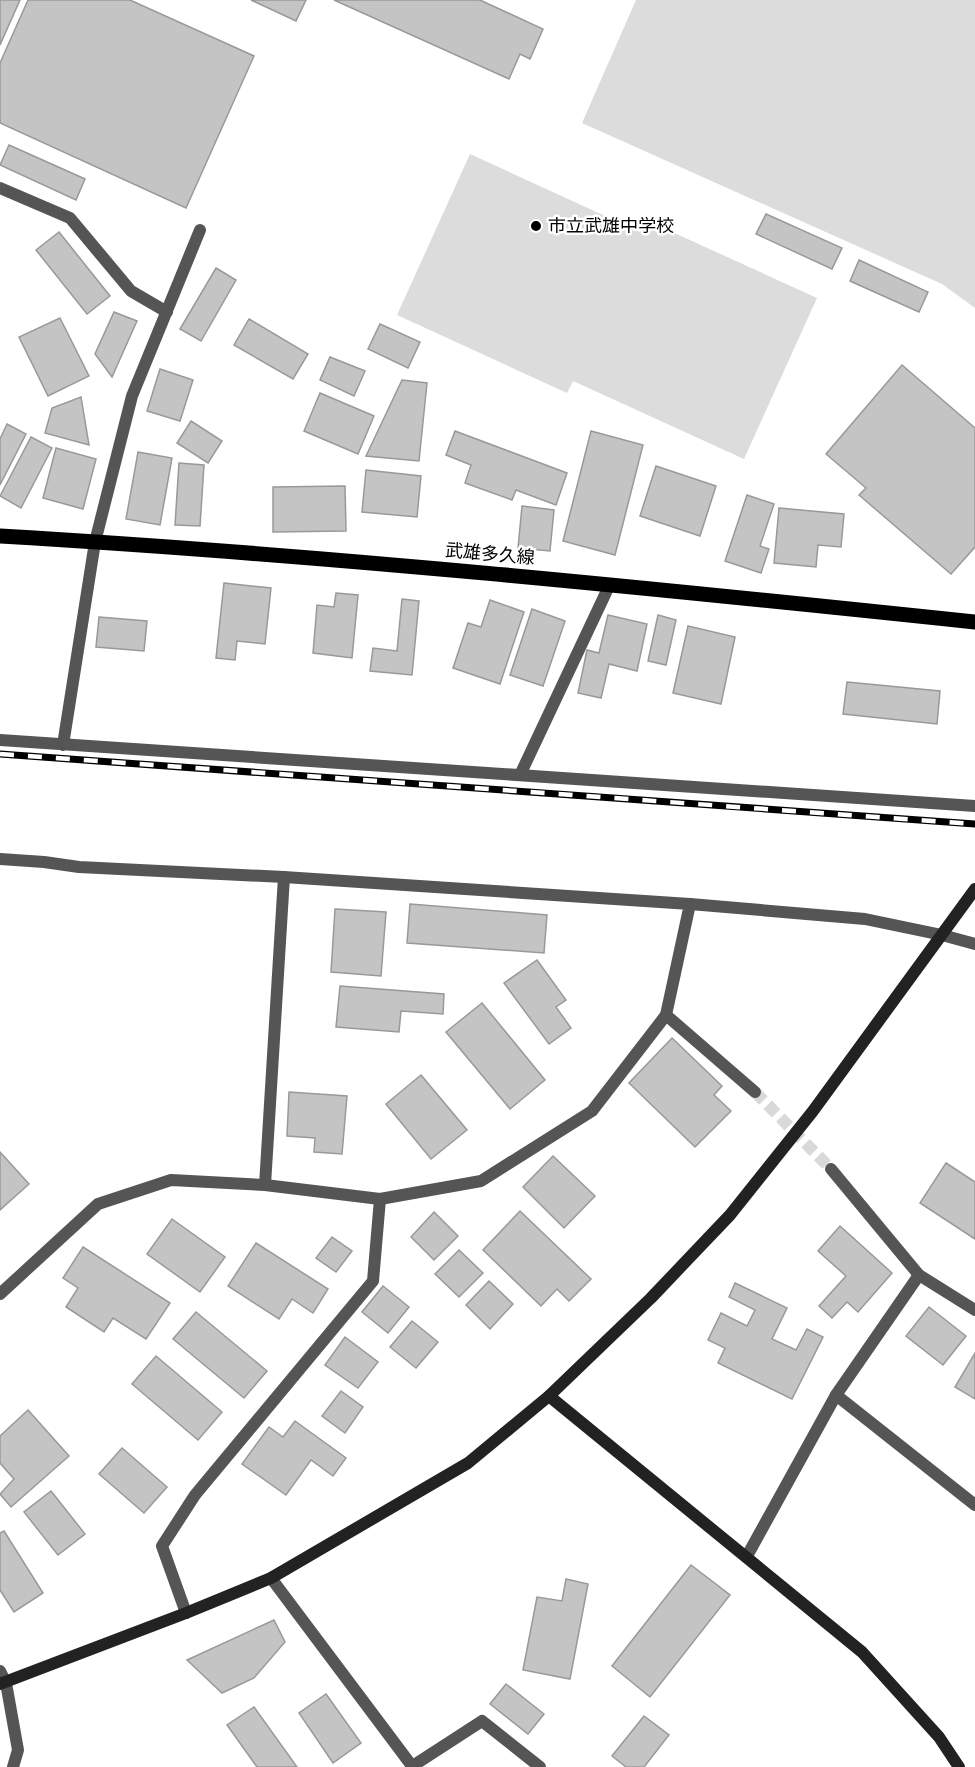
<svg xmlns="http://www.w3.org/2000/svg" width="975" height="1767" font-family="Rubik,'Noto Sans JP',sans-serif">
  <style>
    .green { fill: #dcdcdc }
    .building { fill: #c4c4c4; stroke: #999; stroke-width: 1.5 }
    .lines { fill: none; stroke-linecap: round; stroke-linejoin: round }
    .street-tunnel { stroke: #d9d9d9; stroke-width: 12; stroke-dasharray: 12 6; stroke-linecap: butt }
    .street { stroke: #555; stroke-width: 12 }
    .secondary { stroke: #222; stroke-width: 12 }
    .primary { stroke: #000; stroke-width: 15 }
    .rail-casing { stroke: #000; stroke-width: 7 }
    .rail { stroke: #fff; stroke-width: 4.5; stroke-dasharray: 14; stroke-linecap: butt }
    .poi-dot { fill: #000; stroke: #fff; stroke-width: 2 }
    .labels { text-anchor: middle; stroke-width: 5; stroke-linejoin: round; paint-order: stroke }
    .poi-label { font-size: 18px; fill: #000; stroke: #fff; text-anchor: start }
    .street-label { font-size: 18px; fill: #000; stroke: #fff }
  </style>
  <rect width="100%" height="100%" fill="#fff"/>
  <g class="green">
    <path d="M 636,0 L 975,0 L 975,308 L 942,284 L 582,123 Z"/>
    <path d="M 470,154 L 640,232 L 646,220 L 817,298 L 744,459 L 573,381 L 567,393 L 397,315 Z"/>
  </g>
  <g class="building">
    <path d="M 0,0 L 20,0 L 0,45 Z"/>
    <path d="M 28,0 L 130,0 L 254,56 L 186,208 L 0,123 L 0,63 Z"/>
    <path d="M 251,0 L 306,0 L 296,21 Z"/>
    <path d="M 334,0 L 480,0 L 543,29 L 530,59 L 520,54 L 509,79 Z"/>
    <path d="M 9,145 L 85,179 L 76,200 L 0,165 Z"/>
    <path d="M 766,214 L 842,248 L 832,269 L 756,234 Z"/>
    <path d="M 59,232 L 110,296 L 87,314 L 36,250 Z"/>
    <path d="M 859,260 L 928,292 L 919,312 L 850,281 Z"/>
    <path d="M 216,268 L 236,280 L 201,341 L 180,329 Z"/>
    <path d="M 114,312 L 137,321 L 112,377 L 95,354 Z"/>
    <path d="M 60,318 L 89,376 L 48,396 L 19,337 Z"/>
    <path d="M 249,319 L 308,354 L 293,379 L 234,345 Z"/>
    <path d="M 380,324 L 420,342 L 408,368 L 368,349 Z"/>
    <path d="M 330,357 L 365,371 L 354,396 L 320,380 Z"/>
    <path d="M 902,365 L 975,428 L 975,547 L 951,574 L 859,495 L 866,488 L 826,454 Z"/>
    <path d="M 160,369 L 193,380 L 180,421 L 147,411 Z"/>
    <path d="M 402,380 L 427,383 L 419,461 L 366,456 Z"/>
    <path d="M 320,393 L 374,416 L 358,454 L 304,431 Z"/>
    <path d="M 81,397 L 89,445 L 45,433 L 52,408 Z"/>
    <path d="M 191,421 L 222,441 L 208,463 L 177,443 Z"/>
    <path d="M 7,424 L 26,434 L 0,485 L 0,439 Z"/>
    <path d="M 455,431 L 567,473 L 556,505 L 516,490 L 512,500 L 465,483 L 471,465 L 446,455 Z"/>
    <path d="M 591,431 L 643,445 L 615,555 L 563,541 Z"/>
    <path d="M 31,437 L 52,448 L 21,508 L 0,496 Z"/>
    <path d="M 56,448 L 96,459 L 83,509 L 43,498 Z"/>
    <path d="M 138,452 L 172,458 L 160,525 L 126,519 Z"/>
    <path d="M 179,463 L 204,465 L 200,526 L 175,525 Z"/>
    <path d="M 656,466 L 716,486 L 700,536 L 640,516 Z"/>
    <path d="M 366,470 L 421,476 L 417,517 L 362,512 Z"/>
    <path d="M 345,486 L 346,531 L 273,532 L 273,487 Z"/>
    <path d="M 747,495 L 774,504 L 760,546 L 769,549 L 761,573 L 725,561 Z"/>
    <path d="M 522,506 L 554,510 L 550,551 L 518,548 Z"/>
    <path d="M 779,508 L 844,514 L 841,547 L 818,545 L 816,567 L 774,563 Z"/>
    <path d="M 224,583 L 271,588 L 265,644 L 237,641 L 235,660 L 216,658 Z"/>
    <path d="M 336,593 L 358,595 L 352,658 L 313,653 L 317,605 L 334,607 Z"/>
    <path d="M 402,599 L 419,601 L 412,675 L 370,671 L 373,648 L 397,651 Z"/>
    <path d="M 490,600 L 524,612 L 500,684 L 453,668 L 468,623 L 481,627 Z"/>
    <path d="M 532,609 L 565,621 L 543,686 L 510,675 Z"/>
    <path d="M 608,615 L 647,624 L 637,671 L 609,664 L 601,698 L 578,693 L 587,650 L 599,653 Z"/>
    <path d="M 658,615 L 676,620 L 666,665 L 648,661 Z"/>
    <path d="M 99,617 L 147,621 L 144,651 L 96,647 Z"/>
    <path d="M 688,626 L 735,637 L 721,704 L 673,693 Z"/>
    <path d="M 847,682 L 940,691 L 937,724 L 843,714 Z"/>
    <path d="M 410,904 L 547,915 L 544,953 L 407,943 Z"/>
    <path d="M 335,909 L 386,912 L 381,976 L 331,972 Z"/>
    <path d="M 537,960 L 566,1000 L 556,1007 L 571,1028 L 549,1044 L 504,983 Z"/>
    <path d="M 340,986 L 444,994 L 443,1014 L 401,1011 L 399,1032 L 336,1027 Z"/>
    <path d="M 482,1003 L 545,1080 L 510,1109 L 446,1032 Z"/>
    <path d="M 672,1038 L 722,1086 L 714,1095 L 731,1111 L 695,1147 L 629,1083 Z"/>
    <path d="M 421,1075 L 467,1130 L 431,1159 L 386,1104 Z"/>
    <path d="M 289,1092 L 347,1096 L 342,1154 L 314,1152 L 315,1138 L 287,1136 Z"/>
    <path d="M 0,1152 L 29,1184 L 0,1210 Z"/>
    <path d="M 553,1156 L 595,1196 L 564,1228 L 523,1187 Z"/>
    <path d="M 946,1163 L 975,1182 L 975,1239 L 920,1203 Z"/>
    <path d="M 520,1211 L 591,1279 L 569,1301 L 557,1289 L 541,1306 L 483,1250 Z"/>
    <path d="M 434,1212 L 458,1236 L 434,1260 L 411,1237 Z"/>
    <path d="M 172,1219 L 225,1257 L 200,1292 L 147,1254 Z"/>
    <path d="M 840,1226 L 892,1273 L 858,1312 L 847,1302 L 832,1318 L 819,1306 L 846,1276 L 818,1251 Z"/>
    <path d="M 332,1237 L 352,1251 L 336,1272 L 316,1258 Z"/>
    <path d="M 256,1243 L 328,1289 L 313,1313 L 292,1299 L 279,1319 L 228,1286 Z"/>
    <path d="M 83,1247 L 170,1303 L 146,1339 L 113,1318 L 104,1332 L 66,1307 L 78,1288 L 63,1278 Z"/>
    <path d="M 459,1250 L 483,1273 L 459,1297 L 435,1274 Z"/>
    <path d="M 489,1281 L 513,1304 L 490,1329 L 466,1305 Z"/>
    <path d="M 735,1283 L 787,1308 L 772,1339 L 796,1350 L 807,1329 L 823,1337 L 792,1399 L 718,1363 L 725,1348 L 708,1340 L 721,1313 L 747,1326 L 755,1310 L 729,1297 Z"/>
    <path d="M 383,1286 L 409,1307 L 388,1333 L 362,1312 Z"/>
    <path d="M 929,1307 L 966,1336 L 943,1365 L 906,1336 Z"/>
    <path d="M 196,1312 L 267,1371 L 244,1398 L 173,1339 Z"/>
    <path d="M 412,1321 L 438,1342 L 416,1368 L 390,1347 Z"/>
    <path d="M 345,1337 L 378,1362 L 358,1388 L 325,1365 Z"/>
    <path d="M 975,1353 L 975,1399 L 955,1387 Z"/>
    <path d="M 156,1356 L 222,1412 L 198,1440 L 132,1384 Z"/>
    <path d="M 341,1391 L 363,1407 L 345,1433 L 322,1416 Z"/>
    <path d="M 28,1410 L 69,1456 L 11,1507 L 0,1494 L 14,1479 L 0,1463 L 0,1436 Z"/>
    <path d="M 295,1421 L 346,1458 L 333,1476 L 311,1460 L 286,1495 L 242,1464 L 269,1427 L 283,1437 Z"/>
    <path d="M 122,1448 L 167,1487 L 144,1513 L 99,1474 Z"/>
    <path d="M 51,1491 L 85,1534 L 58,1555 L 24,1512 Z"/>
    <path d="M 4,1531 L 43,1593 L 14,1612 L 0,1590 L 0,1533 Z"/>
    <path d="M 691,1565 L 730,1595 L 650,1697 L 612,1666 Z"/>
    <path d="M 566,1579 L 588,1584 L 570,1679 L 523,1670 L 537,1597 L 562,1601 Z"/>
    <path d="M 274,1620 L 285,1642 L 254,1678 L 222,1693 L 187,1660 Z"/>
    <path d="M 506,1684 L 544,1714 L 528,1734 L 490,1704 Z"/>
    <path d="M 326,1694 L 361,1743 L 333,1763 L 299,1713 Z"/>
    <path d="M 254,1707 L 297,1767 L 257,1767 L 227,1725 Z"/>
    <path d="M 644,1716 L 669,1735 L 644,1767 L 626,1767 L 612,1756 Z"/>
  </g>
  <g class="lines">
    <path class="street-tunnel" d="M 755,1092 L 831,1169"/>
    <g class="street">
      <path d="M 0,188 L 70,218 L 131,291 L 167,312"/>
      <path d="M 0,740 L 975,806"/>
      <path d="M 63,745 L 95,542 L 132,396 L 200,230"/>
      <path d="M 520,775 L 610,584"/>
      <path d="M 0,859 L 44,862 L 79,867 L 284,877 L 690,904 L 666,1015 L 592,1111 L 481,1181 L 380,1199 L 265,1185 L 171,1180 L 98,1204 L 0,1294"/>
      <path d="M 690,904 L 865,919 L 942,935 L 975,944"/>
      <path d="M 666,1015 L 755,1092"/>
      <path d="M 831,1169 L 919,1275 L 975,1310"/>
      <path d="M 265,1185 L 284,877"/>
      <path d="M 836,1395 L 975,1505"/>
      <path d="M 747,1556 L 836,1395 L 919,1275"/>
      <path d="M 271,1578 L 412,1766"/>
      <path d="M 186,1613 L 162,1546 L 195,1495 L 373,1281 L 380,1199"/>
      <path d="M 0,1671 L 6,1683 L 18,1750 L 13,1767"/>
      <path d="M 411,1767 L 482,1721 L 540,1767"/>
    </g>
    <g class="secondary">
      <path d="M 549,1396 L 862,1652 L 939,1737 L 959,1767"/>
      <path d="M 0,1684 L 186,1613 L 271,1578 L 468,1463 L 549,1396 L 651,1298 L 730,1215 L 813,1111 L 975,889"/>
    </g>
    <path class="primary" d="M 0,536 C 326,555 651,588 975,622"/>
    <g class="rail-casing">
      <path id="rail" d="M 0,754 L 975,824"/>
    </g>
    <use href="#rail" class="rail"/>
  </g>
  <circle class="poi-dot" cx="536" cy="226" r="6"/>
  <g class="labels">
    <g class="poi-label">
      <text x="548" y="232">市立武雄中学校</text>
    </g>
    <g class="street-label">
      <text transform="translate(490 554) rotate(5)" y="6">武雄多久線</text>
    </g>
  </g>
</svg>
